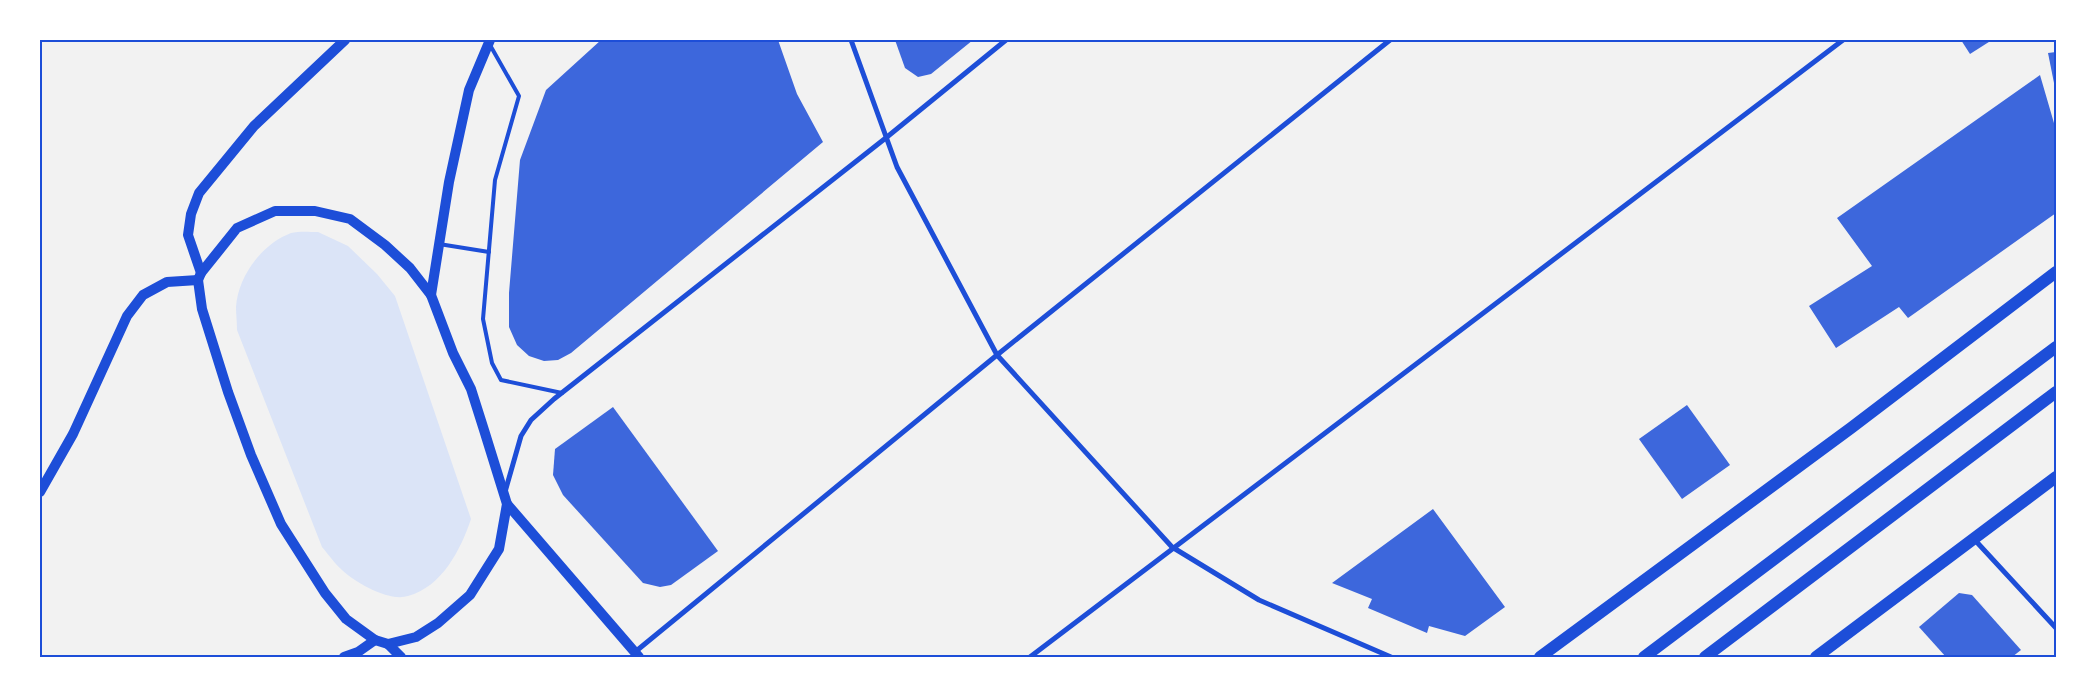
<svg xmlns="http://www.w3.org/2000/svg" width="2096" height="697" font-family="'Golos Text',sans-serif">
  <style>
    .green { fill: #dbe4f7 }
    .building { fill: #3d67dc }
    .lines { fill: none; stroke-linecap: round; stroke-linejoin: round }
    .service { stroke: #1d4ed8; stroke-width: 4 }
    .minor { stroke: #1d4ed8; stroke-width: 5 }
    .secondary { stroke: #1d4ed8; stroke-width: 10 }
    .primary { stroke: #1d4ed8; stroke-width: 12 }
    .neatline { fill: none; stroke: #1d4ed8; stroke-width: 2 }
  </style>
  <rect width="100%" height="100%" fill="#f2f2f2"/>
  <path class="green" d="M 318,232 L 348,246 L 377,274 L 395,296 L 471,519 C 461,549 442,587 408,596 C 389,602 356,583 342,570 C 335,564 329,555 322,547 L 237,330 C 237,322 236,314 236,307 C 238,276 262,244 291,233 C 299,231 310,232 318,232 Z"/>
  <g class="building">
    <path d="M 601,40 L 778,40 L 797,94 L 823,142 L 571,353 L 558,360 L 544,361 L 529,356 L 517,345 L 509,327 L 509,293 L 520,160 L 546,90 Z"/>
    <path d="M 895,40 L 973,40 L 931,74 L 918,77 L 905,68 Z"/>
    <path d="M 1961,40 L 1992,40 L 1970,54 Z"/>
    <path d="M 2056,52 L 2056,87 L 2055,88 L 2048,53 Z"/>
    <path d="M 2040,75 L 2056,130 L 2056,213 L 1908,318 L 1899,307 L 1836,348 L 1809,306 L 1872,266 L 1837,218 Z"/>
    <path d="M 1687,405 L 1730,465 L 1682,499 L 1639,439 Z"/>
    <path d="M 613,407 L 718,551 L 671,585 L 660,587 L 643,583 L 563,495 L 553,475 L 555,449 Z"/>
    <path d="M 1433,509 L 1505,607 L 1465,636 L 1429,626 L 1427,633 L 1368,608 L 1372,599 L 1332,583 Z"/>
    <path d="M 1959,593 L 1972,595 L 2021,650 L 2012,657 L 1946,657 L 1919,627 Z"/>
  </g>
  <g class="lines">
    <g class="service">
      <path d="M 490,45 L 519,96 L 495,180 L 483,319 L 492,363 L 501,380 L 562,393"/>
      <path d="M 439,244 L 489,252"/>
    </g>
    <g class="minor">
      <path d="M 851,40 L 897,167 L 997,355 L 1172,547 L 1259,600 L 1391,657"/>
      <path d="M 505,492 L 521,436 L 531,420 L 554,399 L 887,137 L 1006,40"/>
      <path d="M 1973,538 L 2056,628"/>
      <path d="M 635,652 L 997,355 L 1390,40"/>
      <path d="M 1030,657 L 1843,40"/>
    </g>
    <g class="secondary">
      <path d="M 275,211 L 315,211 L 350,219 L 385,245 L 410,268 L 431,295 L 453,353 L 471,389 L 484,430 L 507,504 L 499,549 L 470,595 L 438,623 L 416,637 L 388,644 L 375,640 L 346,619 L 325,593 L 281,524 L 251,455 L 228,392 L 202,309 L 198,280 L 201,273 L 237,228 Z"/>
      <path d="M 201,273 L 188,235 L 191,214 L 199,193 L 254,126 L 345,40"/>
      <path d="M 431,295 L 449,182 L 469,90 L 490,40"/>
      <path d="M 40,492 L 73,434 L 127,316 L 143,295 L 167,282 L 198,280"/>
      <path d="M 507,504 L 639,657"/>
      <path d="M 388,644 L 401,657"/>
      <path d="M 344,657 L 358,652 L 375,640"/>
    </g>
    <g class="primary">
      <path d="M 1540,657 L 1851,428 L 2056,272"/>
      <path d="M 1644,657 L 2056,347"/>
      <path d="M 1705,657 L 2056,392"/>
      <path d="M 1816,657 L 2056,477"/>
    </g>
  </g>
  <rect width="2096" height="697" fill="none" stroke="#ffffff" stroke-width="82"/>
  <rect x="41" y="41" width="2014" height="615" class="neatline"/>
</svg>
